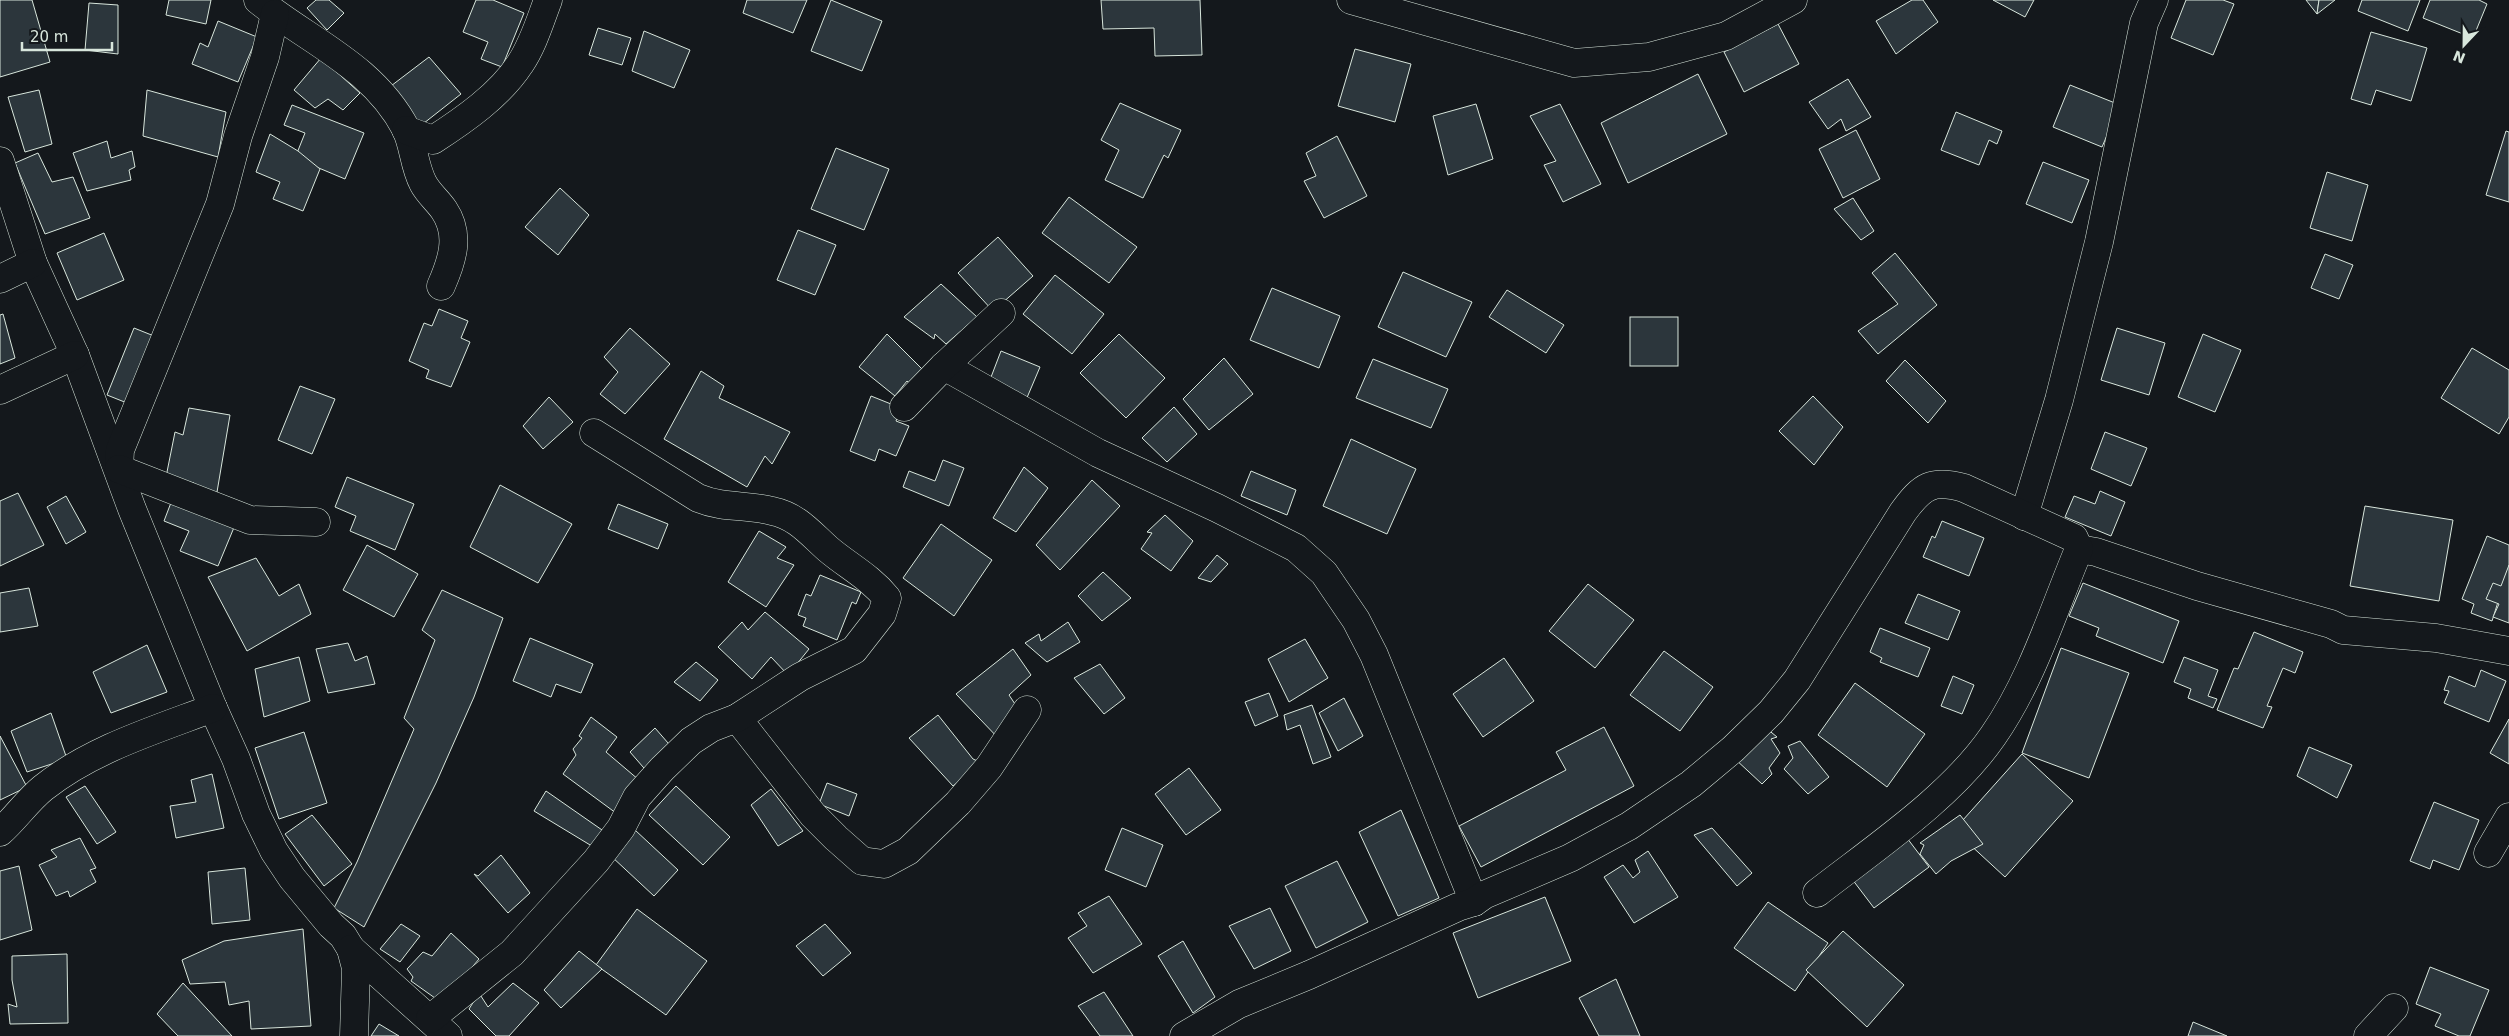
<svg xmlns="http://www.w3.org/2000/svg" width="2509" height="1036" font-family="'DejaVu Sans',sans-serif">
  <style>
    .building { fill: #2c363c; stroke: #d8e6dc }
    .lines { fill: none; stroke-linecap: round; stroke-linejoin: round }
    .minor-casing { stroke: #d8e6dc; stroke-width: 29 }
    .secondary-casing { stroke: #d8e6dc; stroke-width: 29 }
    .minor { stroke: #14181c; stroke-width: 28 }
    .secondary { stroke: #14181c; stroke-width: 28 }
  </style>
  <rect width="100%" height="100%" fill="#14181c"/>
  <g class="building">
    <path d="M 0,0 L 32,0 L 50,62 L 0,77 Z"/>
    <path d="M 169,0 L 211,0 L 206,24 L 166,15 Z"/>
    <path d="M 316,0 L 329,0 L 344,13 L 327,30 L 307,8 Z"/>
    <path d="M 476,0 L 493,0 L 524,13 L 502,67 L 481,59 L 488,42 L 463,32 Z"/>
    <path d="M 747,0 L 807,0 L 793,33 L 743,13 Z"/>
    <path d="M 831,0 L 882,21 L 862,71 L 811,51 Z"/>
    <path d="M 1101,0 L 1200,0 L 1202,55 L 1155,56 L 1154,28 L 1103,29 Z"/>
    <path d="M 1912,0 L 1923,0 L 1938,22 L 1896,54 L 1876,21 Z"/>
    <path d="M 1993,0 L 2034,0 L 2025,17 Z"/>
    <path d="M 2186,0 L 2223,0 L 2234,4 L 2213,55 L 2171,38 Z"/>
    <path d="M 2306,0 L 2319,0 L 2317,14 Z"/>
    <path d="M 2319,0 L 2335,0 L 2317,14 Z"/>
    <path d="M 2362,0 L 2420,0 L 2408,31 L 2358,11 Z"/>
    <path d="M 2430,0 L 2479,0 L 2487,4 L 2473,38 L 2423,18 Z"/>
    <path d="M 89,3 L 118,5 L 118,54 L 85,50 Z"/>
    <path d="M 218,21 L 257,37 L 238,82 L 192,64 L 200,43 L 208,47 Z"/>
    <path d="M 1778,24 L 1799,64 L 1744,92 L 1724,52 Z"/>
    <path d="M 598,28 L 631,38 L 622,65 L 589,55 Z"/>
    <path d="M 644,31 L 690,50 L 674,88 L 632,71 Z"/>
    <path d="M 2371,32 L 2427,48 L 2411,101 L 2376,90 L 2371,105 L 2351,99 Z"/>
    <path d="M 1355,49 L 1411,64 L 1395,122 L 1338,106 Z"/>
    <path d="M 429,57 L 461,94 L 419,127 L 387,89 Z"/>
    <path d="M 321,58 L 360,93 L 343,110 L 328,99 L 315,108 L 294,90 Z"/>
    <path d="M 1698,74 L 1727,134 L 1628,183 L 1601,123 Z"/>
    <path d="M 1848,79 L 1871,117 L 1846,131 L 1841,119 L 1828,129 L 1809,102 Z"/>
    <path d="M 2070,85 L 2120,105 L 2102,147 L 2053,127 Z"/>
    <path d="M 39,90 L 52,144 L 25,152 L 8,97 Z"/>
    <path d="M 147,90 L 226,112 L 218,157 L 143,136 Z"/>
    <path d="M 1120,103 L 1181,130 L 1168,158 L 1164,155 L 1143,198 L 1105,180 L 1119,150 L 1101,140 Z"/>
    <path d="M 1476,104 L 1493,159 L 1448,175 L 1433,116 Z"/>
    <path d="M 1560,104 L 1601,184 L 1563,202 L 1544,165 L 1556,161 L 1530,116 Z"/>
    <path d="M 292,105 L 364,133 L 345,179 L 295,158 L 305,133 L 284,125 Z"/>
    <path d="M 1956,112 L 2002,131 L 1997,144 L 1989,140 L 1979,165 L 1941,150 Z"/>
    <path d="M 1856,130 L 1880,179 L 1843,198 L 1819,149 Z"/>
    <path d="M 2506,131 L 2509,132 L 2509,202 L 2486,195 Z"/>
    <path d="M 270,134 L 298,151 L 320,169 L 303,211 L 273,199 L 280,182 L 256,172 Z"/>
    <path d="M 1337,136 L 1367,196 L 1324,218 L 1304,181 L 1316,176 L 1306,153 Z"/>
    <path d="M 107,141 L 111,158 L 132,151 L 135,167 L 129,170 L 131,180 L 87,191 L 73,153 Z"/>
    <path d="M 836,148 L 889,169 L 864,230 L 811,209 Z"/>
    <path d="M 38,153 L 52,182 L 73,177 L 90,218 L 45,234 L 15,163 Z"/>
    <path d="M 2043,162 L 2089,180 L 2072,223 L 2026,204 Z"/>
    <path d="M 2327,172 L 2368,185 L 2352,241 L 2310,228 Z"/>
    <path d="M 560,188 L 589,215 L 558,255 L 525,227 Z"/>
    <path d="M 1069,197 L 1137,247 L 1109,283 L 1042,233 Z"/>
    <path d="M 1853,198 L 1874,231 L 1861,240 L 1834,209 Z"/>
    <path d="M 798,230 L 836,245 L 815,295 L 777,280 Z"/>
    <path d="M 104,233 L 124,280 L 77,300 L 57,253 Z"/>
    <path d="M 998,237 L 1033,276 L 993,311 L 958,273 Z"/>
    <path d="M 1895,253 L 1937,305 L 1878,354 L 1858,331 L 1898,304 L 1872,273 Z"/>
    <path d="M 2325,254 L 2353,265 L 2339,299 L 2311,288 Z"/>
    <path d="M 1403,272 L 1472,302 L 1446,357 L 1378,327 Z"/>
    <path d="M 1055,275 L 1104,314 L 1072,354 L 1023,314 Z"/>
    <path d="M 941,284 L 977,317 L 946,344 L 935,334 L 934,339 L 904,317 Z"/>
    <path d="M 1272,288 L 1340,316 L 1319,368 L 1250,340 Z"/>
    <path d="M 1507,290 L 1564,325 L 1546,353 L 1489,317 Z"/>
    <path d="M 439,309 L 468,321 L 461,338 L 470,342 L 451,387 L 426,378 L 429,370 L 409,361 L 424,323 L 432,326 Z"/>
    <path d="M 3,314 L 15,358 L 0,364 L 0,315 Z"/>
    <rect x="1630" y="317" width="48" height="49"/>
    <path d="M 134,328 L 159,338 L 132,405 L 107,395 Z"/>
    <path d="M 630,328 L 670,364 L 625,414 L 600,394 L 618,372 L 604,357 Z"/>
    <path d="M 2117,328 L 2165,343 L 2149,395 L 2101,380 Z"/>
    <path d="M 887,334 L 929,376 L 918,391 L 907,381 L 895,396 L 859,367 Z"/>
    <path d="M 1119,334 L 1165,378 L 1126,418 L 1080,373 Z"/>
    <path d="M 2203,334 L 2241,350 L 2215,412 L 2178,397 Z"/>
    <path d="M 2472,348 L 2509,370 L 2509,417 L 2499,434 L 2441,398 Z"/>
    <path d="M 1001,351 L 1040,367 L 1026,400 L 988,385 Z"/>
    <path d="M 1224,358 L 1253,394 L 1209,430 L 1183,399 Z"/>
    <path d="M 1373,359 L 1448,389 L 1431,428 L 1356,398 Z"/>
    <path d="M 1905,360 L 1946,401 L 1928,423 L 1886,381 Z"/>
    <path d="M 701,371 L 724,386 L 719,398 L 790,432 L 772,464 L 765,456 L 747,487 L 664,439 Z"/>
    <path d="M 300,386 L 335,399 L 312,454 L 278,440 Z"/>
    <path d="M 871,396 L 901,408 L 896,421 L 909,426 L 896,456 L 879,449 L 875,461 L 850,451 Z"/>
    <path d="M 1813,396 L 1843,427 L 1814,465 L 1779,431 Z"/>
    <path d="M 549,397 L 573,422 L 543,449 L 523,426 Z"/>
    <path d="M 1174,407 L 1197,434 L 1167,462 L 1142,438 Z"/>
    <path d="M 189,408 L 230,415 L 216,498 L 190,492 L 194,483 L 166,477 L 175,432 L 183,435 Z"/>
    <path d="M 2105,432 L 2147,448 L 2131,486 L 2091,469 Z"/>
    <path d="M 1351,439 L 1416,469 L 1387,534 L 1323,506 Z"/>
    <path d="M 943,460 L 964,468 L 949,506 L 903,487 L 909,471 L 935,481 Z"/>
    <path d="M 1024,467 L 1048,488 L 1016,532 L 993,518 Z"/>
    <path d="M 1251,471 L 1296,490 L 1287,515 L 1241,496 Z"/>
    <path d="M 347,477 L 414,504 L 395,550 L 350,531 L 356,516 L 335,507 Z"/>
    <path d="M 1092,480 L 1120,506 L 1060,570 L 1036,545 Z"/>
    <path d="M 500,485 L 572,524 L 538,583 L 470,547 Z"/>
    <path d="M 2100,491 L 2125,502 L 2111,536 L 2065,517 L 2074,496 L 2095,504 Z"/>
    <path d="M 18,493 L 44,545 L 0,566 L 0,501 Z"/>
    <path d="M 66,496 L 86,532 L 66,544 L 47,507 Z"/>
    <path d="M 172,500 L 235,525 L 218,566 L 180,551 L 189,531 L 164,521 Z"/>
    <path d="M 618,504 L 668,524 L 658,549 L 608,529 Z"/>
    <path d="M 2365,506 L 2453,520 L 2439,601 L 2350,586 Z"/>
    <path d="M 1165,515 L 1193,541 L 1171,571 L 1141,549 L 1152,533 L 1147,532 Z"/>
    <path d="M 1942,521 L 1984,538 L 1969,576 L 1923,557 L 1932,536 L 1935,538 Z"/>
    <path d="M 941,524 L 992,560 L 954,616 L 903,578 Z"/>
    <path d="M 759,531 L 786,547 L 777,558 L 794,565 L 766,607 L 728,582 Z"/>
    <path d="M 2487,536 L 2509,545 L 2509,567 L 2492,621 L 2471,613 L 2474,604 L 2462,599 Z"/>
    <path d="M 367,545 L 418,574 L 394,617 L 343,590 Z"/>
    <path d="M 1217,555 L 1228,564 L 1211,582 L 1198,578 Z"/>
    <path d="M 256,558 L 279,596 L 299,584 L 311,614 L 247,651 L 208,577 Z"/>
    <path d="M 2509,565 L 2509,623 L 2493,617 L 2499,604 L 2486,599 L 2493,583 L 2501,586 Z"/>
    <path d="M 1103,572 L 1131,598 L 1102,621 L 1078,596 Z"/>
    <path d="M 820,575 L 861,592 L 856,604 L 852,602 L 837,640 L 803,626 L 806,618 L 798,615 L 806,594 L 811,596 Z"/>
    <path d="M 2083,583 L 2179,621 L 2163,663 L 2096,636 L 2099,628 L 2069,616 Z"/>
    <path d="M 1588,584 L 1634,620 L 1595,668 L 1549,631 Z"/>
    <path d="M 29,588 L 38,626 L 0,632 L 0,593 Z"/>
    <path d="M 442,590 L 503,618 L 474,697 L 436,783 L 364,927 L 334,908 L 357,862 L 414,729 L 404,718 L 435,640 L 422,630 Z"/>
    <path d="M 1918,594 L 1960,611 L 1948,640 L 1905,623 Z"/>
    <path d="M 765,612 L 809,649 L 788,675 L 771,657 L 752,679 L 718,647 L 742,622 L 748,630 Z"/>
    <path d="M 1068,622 L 1080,642 L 1047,662 L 1025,643 L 1039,634 L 1041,641 Z"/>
    <path d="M 1880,628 L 1930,648 L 1918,677 L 1880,662 L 1882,658 L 1870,652 Z"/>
    <path d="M 2254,632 L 2303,652 L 2295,673 L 2283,668 L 2267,706 L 2272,707 L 2263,728 L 2217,710 L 2234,668 L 2238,669 Z"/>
    <path d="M 530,638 L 593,664 L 581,693 L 556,684 L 551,697 L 513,681 Z"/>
    <path d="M 1305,639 L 1328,678 L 1289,702 L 1268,659 Z"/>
    <path d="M 348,643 L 355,661 L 367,656 L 375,684 L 328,693 L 316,649 Z"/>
    <path d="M 147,645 L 167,692 L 111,713 L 93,672 Z"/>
    <path d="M 2061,648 L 2129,673 L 2089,778 L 2022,753 Z"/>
    <path d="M 1013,649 L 1031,675 L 1009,695 L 1027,722 L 1001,741 L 956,694 Z"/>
    <path d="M 1664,651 L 1713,687 L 1680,731 L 1630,695 Z"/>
    <path d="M 299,657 L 310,701 L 264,717 L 255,669 Z"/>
    <path d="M 2184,657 L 2218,670 L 2208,696 L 2217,699 L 2213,708 L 2188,698 L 2191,689 L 2174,682 Z"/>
    <path d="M 1504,658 L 1534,701 L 1483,737 L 1453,694 Z"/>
    <path d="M 696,662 L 718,680 L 700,701 L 674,682 Z"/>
    <path d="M 1100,664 L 1125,698 L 1104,714 L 1074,678 Z"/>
    <path d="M 2481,670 L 2506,681 L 2489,722 L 2444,703 L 2449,691 L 2444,690 L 2449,676 L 2475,687 Z"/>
    <path d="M 1953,676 L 1974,685 L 1962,714 L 1941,706 Z"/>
    <path d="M 1855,683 L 1925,734 L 1887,787 L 1818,735 Z"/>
    <path d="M 1269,693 L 1278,716 L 1255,726 L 1245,702 Z"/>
    <path d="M 1344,698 L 1363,736 L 1338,751 L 1319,713 Z"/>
    <path d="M 1312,705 L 1331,757 L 1313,764 L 1300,725 L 1287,730 L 1284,715 Z"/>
    <path d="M 51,713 L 67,759 L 27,772 L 11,731 Z"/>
    <path d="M 938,715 L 973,759 L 982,763 L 953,786 L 909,738 Z"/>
    <path d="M 591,717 L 617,737 L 606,752 L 639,780 L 620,816 L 563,774 L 576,755 L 573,749 L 582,738 L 579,736 Z"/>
    <path d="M 2509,719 L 2509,764 L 2490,753 Z"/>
    <path d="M 1604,727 L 1634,786 L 1481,867 L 1459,826 L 1566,770 L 1556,752 Z"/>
    <path d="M 655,728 L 675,751 L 650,775 L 630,752 Z"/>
    <path d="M 1766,728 L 1777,737 L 1771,739 L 1780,753 L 1769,768 L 1772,774 L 1762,784 L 1734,758 Z"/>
    <path d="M 304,732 L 327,803 L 279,819 L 255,748 Z"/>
    <path d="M 0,736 L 27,787 L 0,800 Z"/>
    <path d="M 1800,741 L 1829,777 L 1808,794 L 1784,769 L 1793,758 L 1788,746 Z"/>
    <path d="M 2309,747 L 2352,765 L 2337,798 L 2297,776 Z"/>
    <path d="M 2022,754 L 2073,801 L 2005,877 L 1954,830 Z"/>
    <path d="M 1189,768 L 1221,810 L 1186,835 L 1155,794 Z"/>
    <path d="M 212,774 L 224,828 L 176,838 L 170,806 L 196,802 L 191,780 Z"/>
    <path d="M 827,783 L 857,794 L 849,816 L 819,804 Z"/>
    <path d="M 85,786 L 116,832 L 97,844 L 66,797 Z"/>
    <path d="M 676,786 L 730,837 L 703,865 L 649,815 Z"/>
    <path d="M 771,789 L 803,831 L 778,846 L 751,805 Z"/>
    <path d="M 546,791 L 615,839 L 605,854 L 534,811 Z"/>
    <path d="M 2434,802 L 2479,820 L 2459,870 L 2433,860 L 2430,869 L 2410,861 Z"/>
    <path d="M 1401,810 L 1439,898 L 1398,916 L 1359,832 Z"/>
    <path d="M 312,815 L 352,864 L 324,886 L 285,834 Z"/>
    <path d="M 1960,815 L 1983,844 L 1951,861 L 1936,874 L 1920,854 L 1924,845 L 1920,843 Z"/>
    <path d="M 1122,828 L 1163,845 L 1146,887 L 1105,870 Z"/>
    <path d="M 1712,828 L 1752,873 L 1737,886 L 1694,835 Z"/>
    <path d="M 635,830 L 678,870 L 654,896 L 611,856 Z"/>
    <path d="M 80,838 L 96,868 L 90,870 L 96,882 L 70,897 L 68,891 L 56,896 L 39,865 L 57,857 L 51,850 Z"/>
    <path d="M 1907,838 L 1929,867 L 1874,908 L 1852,879 Z"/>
    <path d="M 1648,851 L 1678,897 L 1634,923 L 1604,877 L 1623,865 L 1633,878 L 1640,872 L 1635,860 Z"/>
    <path d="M 501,855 L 530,893 L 508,913 L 474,874 L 478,876 Z"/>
    <path d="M 1337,861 L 1368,922 L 1316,948 L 1285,886 Z"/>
    <path d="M 19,866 L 32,930 L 0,940 L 0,871 Z"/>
    <path d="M 245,868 L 250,920 L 212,924 L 208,872 Z"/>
    <path d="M 1109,896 L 1142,944 L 1093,973 L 1068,938 L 1087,926 L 1078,913 Z"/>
    <path d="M 1545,897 L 1571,961 L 1478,998 L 1453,933 Z"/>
    <path d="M 1768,902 L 1828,943 L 1795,991 L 1734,948 Z"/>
    <path d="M 1270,908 L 1291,951 L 1254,969 L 1229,926 Z"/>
    <path d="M 637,909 L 707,961 L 666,1015 L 596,965 Z"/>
    <path d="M 401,924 L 420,936 L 400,962 L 380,949 Z"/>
    <path d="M 825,924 L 851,953 L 823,976 L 796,946 Z"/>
    <path d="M 303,929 L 311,1026 L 251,1029 L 249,1001 L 229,1005 L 225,982 L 190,984 L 182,960 L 224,941 Z"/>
    <path d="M 1843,931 L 1904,985 L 1867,1027 L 1806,970 Z"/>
    <path d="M 451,933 L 479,959 L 442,1003 L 411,981 L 413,977 L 407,969 L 423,952 L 432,956 Z"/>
    <path d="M 1183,941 L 1215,997 L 1193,1013 L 1158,956 Z"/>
    <path d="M 579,951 L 602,969 L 561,1008 L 544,990 Z"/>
    <path d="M 67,954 L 68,1023 L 10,1024 L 8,1004 L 17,1007 L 12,980 L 12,956 Z"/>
    <path d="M 2430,967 L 2489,990 L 2470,1036 L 2459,1036 L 2435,1026 L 2441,1014 L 2416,1004 Z"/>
    <path d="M 1616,979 L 1640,1036 L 1599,1036 L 1579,998 Z"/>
    <path d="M 183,983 L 232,1036 L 178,1036 L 157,1014 Z"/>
    <path d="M 513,983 L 539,1003 L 509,1036 L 496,1036 L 469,1009 L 479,993 L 488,1007 Z"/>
    <path d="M 1104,992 L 1133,1036 L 1100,1036 L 1078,1006 Z"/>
    <path d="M 2193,1022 L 2227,1036 L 2188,1036 Z"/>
    <path d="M 379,1024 L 399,1036 L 371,1036 Z"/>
  </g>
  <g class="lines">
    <g class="minor-casing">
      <g id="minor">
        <path d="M 258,0 C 310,42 373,66 406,129 C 414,146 414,166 423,183 C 428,193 438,201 444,210 C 461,235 452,261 441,286"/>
        <path d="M 406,130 L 433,140 C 464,120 500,95 520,64 C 533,45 540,21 548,0"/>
        <path d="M 0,161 L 33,263 L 75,355 L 132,509 L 213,708 L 236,759 L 256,814 L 274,851 L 292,878 L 331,925 L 343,936 L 351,949 L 356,968 L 354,1036"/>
        <path d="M 0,279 L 33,263"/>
        <path d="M 944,366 L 1098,453 L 1217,508 L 1296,548 L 1324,573 L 1356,620 L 1374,655 L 1474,902"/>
        <path d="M 0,390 L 75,355"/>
        <path d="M 904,407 L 944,366 L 1001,313"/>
        <path d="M 119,469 L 120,450 L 220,204 L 238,136 L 265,57 L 275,14"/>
        <path d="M 119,469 L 250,520 L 316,522"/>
        <path d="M 2024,516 L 2059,400 L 2099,242 L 2144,23 L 2154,0"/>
        <path d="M 2079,549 L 2096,552 L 2197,586 L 2331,624 L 2343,630 L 2436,638 L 2509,651"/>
        <path d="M 737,718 L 813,815 L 836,838 L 862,861 L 884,864 L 908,851 L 958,803 L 989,767 L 1027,710"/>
        <path d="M 0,832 C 15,819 27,801 43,788 C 92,749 155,730 213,708"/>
        <path d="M 2488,853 L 2509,817"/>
        <path d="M 351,949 L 448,1036"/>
        <path d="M 430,1019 L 512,953 L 596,861 L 621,828 L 637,797 L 662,769 L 691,741 L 711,728 L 737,718 L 800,677 L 854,650 L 882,614 L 887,598 C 870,577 848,566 828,549 C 810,533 797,516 772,511 C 746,504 725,509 698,498 L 594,433"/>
        <path d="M 1184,1036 L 1239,1004 L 1309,975 L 1458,907 L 1474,902 L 1484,895 L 1570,858 L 1629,826 L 1691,784 L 1733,749 L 1771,712 L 1797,680 L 1903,512 C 1922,486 1932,479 1964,488 L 2074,538 L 2079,549 C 2053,611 2032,680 1993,736 C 1951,797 1876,847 1817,893"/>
        <path d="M 2368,1036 L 2394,1008"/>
      </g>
    </g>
    <g class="secondary-casing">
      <path id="secondary" d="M 1351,0 L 1574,63 L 1649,57 L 1726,36 L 1793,0"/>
    </g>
    <use href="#minor" class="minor"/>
    <use href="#secondary" class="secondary"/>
  </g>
  <g transform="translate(2464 45) rotate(202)" stroke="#14181c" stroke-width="4" paint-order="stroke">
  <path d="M0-4L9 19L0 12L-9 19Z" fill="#d8e6dc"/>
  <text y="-8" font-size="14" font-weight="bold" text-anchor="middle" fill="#d8e6dc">N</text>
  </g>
  <path d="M22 42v8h90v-8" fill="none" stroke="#d8e6dc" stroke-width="2.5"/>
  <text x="30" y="42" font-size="15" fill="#d8e6dc" stroke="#14181c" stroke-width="4" paint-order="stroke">20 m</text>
</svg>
